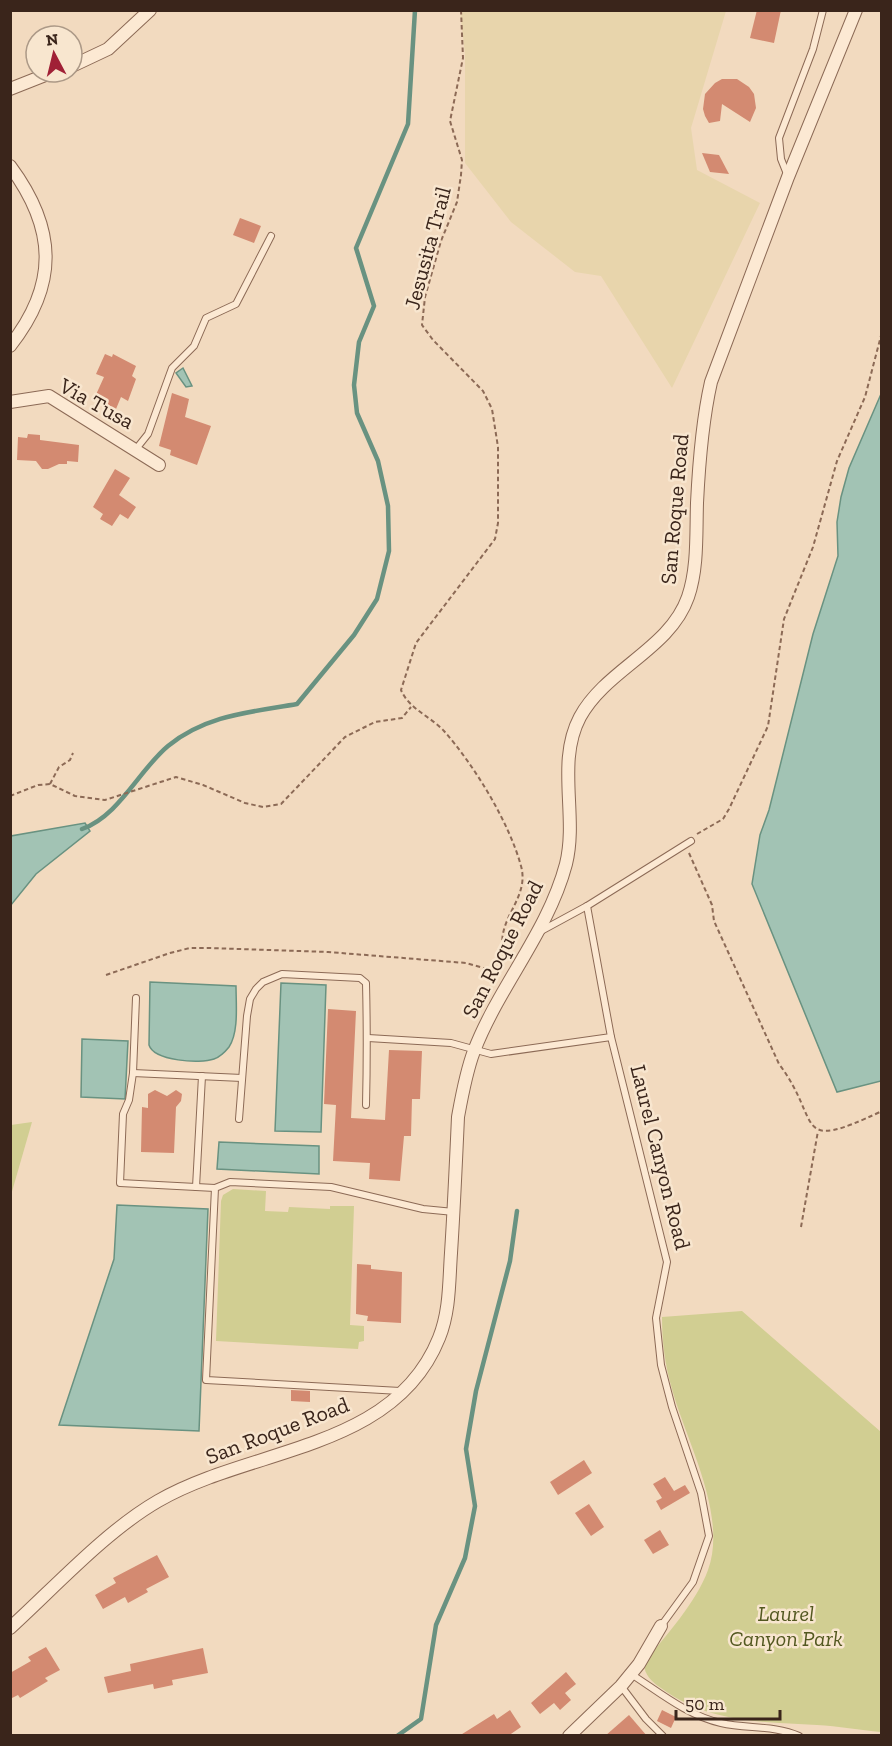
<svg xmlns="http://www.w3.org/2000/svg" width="892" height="1746" font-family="'Zilla Slab',serif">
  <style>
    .farmland { fill: #e8d5ac }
    .green { fill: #d1ce92 }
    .water { fill: #a2c3b4; stroke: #699281; stroke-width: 1.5 }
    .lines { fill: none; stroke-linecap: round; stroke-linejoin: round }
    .stream { stroke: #699281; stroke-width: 4.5 }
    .building { fill: #d38a71 }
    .lane-casing { stroke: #8c6a56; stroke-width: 8 }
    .street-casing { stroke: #8c6a56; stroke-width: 14 }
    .path { stroke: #8c6a56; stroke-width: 2; stroke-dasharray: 4.5 3; stroke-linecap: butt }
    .lane { stroke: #fce9d3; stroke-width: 6 }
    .street { stroke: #fce9d3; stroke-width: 12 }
    .labels { text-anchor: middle; stroke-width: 5; stroke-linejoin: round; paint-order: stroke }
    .street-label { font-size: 22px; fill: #3a251b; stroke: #f8e6cf }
    .park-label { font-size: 22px; font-style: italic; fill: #535820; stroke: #f8e6cf }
  </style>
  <rect width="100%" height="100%" fill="#f2dabf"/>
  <path class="farmland" d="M 460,11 L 726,11 L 691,128 L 697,170 L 760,203 L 672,388 L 601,276 L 575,272 L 511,222 L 465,163 L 465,54 Z"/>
  <g class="green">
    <path d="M 32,1122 L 11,1195 L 11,1125 Z"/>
    <path d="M 233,1189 L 266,1191 L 265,1211 L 288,1212 L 289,1207 L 330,1209 L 330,1206 L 354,1206 L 350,1325 L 364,1326 L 364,1341 L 359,1342 L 358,1349 L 216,1341 L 221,1201 L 223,1195 Z"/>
    <path d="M 742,1311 L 881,1432 L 881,1732 C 860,1730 838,1726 817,1725 C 761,1722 709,1723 661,1688 C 652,1682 644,1675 644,1663 C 666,1635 696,1603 708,1570 C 728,1515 686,1441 672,1389 C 665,1365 662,1342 662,1317 Z"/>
  </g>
  <g class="water">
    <path d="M 183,368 L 192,386 L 186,387 L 176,373 Z"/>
    <path d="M 881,394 L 881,1081 L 837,1092 L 752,884 L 760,835 L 769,810 L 813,634 L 838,556 L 837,522 L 841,497 L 849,468 Z"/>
    <path d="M 85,823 L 90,831 L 36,874 L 11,905 L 11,836 Z"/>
    <path d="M 150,982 L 236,986 C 236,1004 239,1032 229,1047 C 225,1052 220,1057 214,1059 C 200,1064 154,1061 149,1045 Z"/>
    <path d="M 281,983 L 326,985 L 321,1132 L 275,1131 Z"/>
    <path d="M 82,1039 L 128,1041 L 125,1099 L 81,1097 Z"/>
    <path d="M 219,1142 L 319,1146 L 319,1174 L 217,1169 Z"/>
    <path d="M 117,1205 L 208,1209 L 199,1431 L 59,1425 L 114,1259 Z"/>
  </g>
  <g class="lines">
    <g class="stream">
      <path d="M 82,829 C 119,816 139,770 168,746 C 206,715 251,712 297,704 L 354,635 L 377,599 L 389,551 L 388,506 L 378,461 L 357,413 L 354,385 L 359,342 L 374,306 L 356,248 L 408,124 L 415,10"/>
      <path d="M 397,1736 L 421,1719 L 436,1625 L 465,1558 L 475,1506 L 466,1449 L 476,1391 L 510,1261 L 517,1211"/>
    </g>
  </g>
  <g class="building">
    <path d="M 757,10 L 781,10 L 774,43 L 750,38 Z"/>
    <path d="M 722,79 L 737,79 L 749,87 L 754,94 L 756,108 L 750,122 L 722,104 L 720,121 L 709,123 L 705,116 L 703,109 L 705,94 L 715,83 Z"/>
    <path d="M 702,153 L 719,155 L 729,174 L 710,172 Z"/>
    <path d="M 240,218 L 261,226 L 254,243 L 233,235 Z"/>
    <path d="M 105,354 L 112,357 L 113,354 L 136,366 L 132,376 L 136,379 L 128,401 L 121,397 L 116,409 L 94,399 L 104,377 L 96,374 Z"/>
    <path d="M 172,393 L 189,399 L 185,417 L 211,426 L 197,465 L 170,455 L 171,450 L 159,446 Z"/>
    <path d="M 28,434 L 40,435 L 40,440 L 79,445 L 78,462 L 67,461 L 67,464 L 59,464 L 48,469 L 42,469 L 36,461 L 17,460 L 18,437 L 27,438 Z"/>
    <path d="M 115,469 L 130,478 L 119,495 L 136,507 L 128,519 L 120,514 L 112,526 L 100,519 L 103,514 L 93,507 Z"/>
    <path d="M 328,1009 L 356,1011 L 351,1118 L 385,1120 L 389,1050 L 422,1051 L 420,1099 L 412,1099 L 411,1136 L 404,1136 L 400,1181 L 369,1179 L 370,1163 L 333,1161 L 336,1105 L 324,1104 Z"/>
    <path d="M 155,1090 L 167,1096 L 176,1090 L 182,1094 L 181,1101 L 176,1107 L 174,1153 L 141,1152 L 142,1107 L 148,1108 L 148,1094 Z"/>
    <path d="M 357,1264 L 371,1265 L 371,1269 L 402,1272 L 401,1323 L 367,1321 L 368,1316 L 356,1314 Z"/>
    <path d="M 291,1390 L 310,1391 L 310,1402 L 291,1401 Z"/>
    <path d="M 584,1460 L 592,1473 L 558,1495 L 550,1482 Z"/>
    <path d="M 665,1477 L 674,1491 L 685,1485 L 690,1493 L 661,1510 L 656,1501 L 662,1498 L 653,1484 Z"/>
    <path d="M 589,1504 L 604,1527 L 591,1536 L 575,1513 Z"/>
    <path d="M 660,1530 L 669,1545 L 653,1554 L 644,1540 Z"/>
    <path d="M 157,1555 L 169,1577 L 146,1589 L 148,1592 L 128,1603 L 125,1597 L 103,1609 L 95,1595 L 116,1583 L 113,1578 Z"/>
    <path d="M 46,1647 L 60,1670 L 45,1678 L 48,1681 L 20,1698 L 18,1695 L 10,1699 L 10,1673 L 31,1661 L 28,1657 Z"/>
    <path d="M 203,1648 L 208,1673 L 172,1680 L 173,1685 L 154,1689 L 153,1684 L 108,1693 L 104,1677 L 131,1671 L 130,1664 Z"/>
    <path d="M 566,1672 L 576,1684 L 565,1693 L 571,1700 L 560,1710 L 554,1703 L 540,1714 L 531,1703 Z"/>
    <path d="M 510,1710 L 521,1727 L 508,1736 L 459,1736 L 494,1714 L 497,1719 Z"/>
    <path d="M 662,1710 L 676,1717 L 671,1728 L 657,1721 Z"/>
    <path d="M 629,1715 L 647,1736 L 605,1736 Z"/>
  </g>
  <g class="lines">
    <g class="lane-casing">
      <g id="lane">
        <path d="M 787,174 L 781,159 L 779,138 L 813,49 L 823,10"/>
        <path d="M 136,449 L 148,434 L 172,368 L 194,346 L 206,318 L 236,304 L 271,236"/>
        <path d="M 541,931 L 587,906 L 691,841"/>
        <path d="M 136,998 L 133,1073 L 129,1100 L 123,1114 L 120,1183 L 215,1188"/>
        <path d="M 611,1037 L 667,1262 L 656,1318 L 661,1365 L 672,1407 L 701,1493 L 709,1536 L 693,1582 L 661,1626"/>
        <path d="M 368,1038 L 451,1043 L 491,1054 L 611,1037 L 587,906"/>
        <path d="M 133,1073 L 242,1078"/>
        <path d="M 239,1119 L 247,1016 L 250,999 L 256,989 L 263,982 L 282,974 L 360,978 L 366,983 C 367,1024 367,1064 366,1105"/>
        <path d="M 196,1187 L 202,1076"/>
        <path d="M 400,1391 L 206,1380 L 215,1188 L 230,1182 L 331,1187 L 423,1209 L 454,1212"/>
        <path d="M 631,1674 C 659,1692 688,1716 721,1723 C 747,1729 774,1725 799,1736"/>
        <path d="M 621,1686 L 646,1719 L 663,1736"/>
      </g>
    </g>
    <g class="street-casing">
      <g id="street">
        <path d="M 72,66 L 108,49 L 150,10"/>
        <path d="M 10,89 L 53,72"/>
        <path d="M 10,166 C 56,228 59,284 10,346"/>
        <path d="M 10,402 L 49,396 L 159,465"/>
        <path d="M 10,1628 C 55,1587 106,1531 158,1501 C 251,1447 394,1451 439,1338 C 450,1311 449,1281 451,1253 C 454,1207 456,1162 458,1117 C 462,1095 466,1072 474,1051 C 499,986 548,932 566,864 C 578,816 556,762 580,717 C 606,669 670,649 688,597 C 698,568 696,534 697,503 C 699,462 702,422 711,382 L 788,177 L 856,10"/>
        <path d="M 569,1736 L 621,1686 L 639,1664 L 661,1626"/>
      </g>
    </g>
    <g class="path">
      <path d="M 461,10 L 463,58 L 450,121 L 462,160 L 461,175 L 457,202 L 441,241 L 425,297 L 422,325 L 433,340 L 483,391 L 492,409 L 498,447 L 498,523 L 495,539 L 416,643 L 401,690 C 409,709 430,716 444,731 C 474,765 509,822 521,866 C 530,898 497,918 503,949 L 510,955"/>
      <path d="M 50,784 L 59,767 L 70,760 L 73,753"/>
      <path d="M 10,796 L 38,785 L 50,784 L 75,796 L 105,800 L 176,777 L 203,785 L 245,803 L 263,807 L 281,804 L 345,737 L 375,722 L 402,718 L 411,707"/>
      <path d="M 697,834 L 723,819 L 729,809 L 768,726 L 784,619 L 813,547 L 837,461 L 865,397 L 882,332"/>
      <path d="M 689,853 L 712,905 L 714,921 L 779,1064 C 823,1122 791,1154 882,1111"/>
      <path d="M 106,975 L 170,953 L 190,948 L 210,948 L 328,952 L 466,963 L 501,973"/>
      <path d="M 801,1227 L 818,1131"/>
    </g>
    <use href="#lane" class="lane"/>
    <use href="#street" class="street"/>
  </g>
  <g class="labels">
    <g class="street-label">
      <text transform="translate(427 248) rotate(-75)" y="8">Jesusita Trail</text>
      <text transform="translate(97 403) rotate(29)" y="8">Via Tusa</text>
      <text transform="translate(674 509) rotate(-85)" y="8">San Roque Road</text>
      <text transform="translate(502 949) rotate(-63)" y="8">San Roque Road</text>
      <text transform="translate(661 1157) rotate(76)" y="8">Laurel Canyon Road</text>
      <text transform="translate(277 1430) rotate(-21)" y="8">San Roque Road</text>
    </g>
    <g class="park-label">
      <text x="786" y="1621">Laurel<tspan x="786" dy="25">Canyon Park</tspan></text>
    </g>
  </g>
  <rect width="892" height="1746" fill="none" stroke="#3a251b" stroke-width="24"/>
  <g transform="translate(54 54) rotate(353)"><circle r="28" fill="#f8e6cf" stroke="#ac9987" stroke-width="1.5"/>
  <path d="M0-4.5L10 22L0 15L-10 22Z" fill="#a02036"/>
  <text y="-9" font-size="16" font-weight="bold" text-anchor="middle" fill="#3a251b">N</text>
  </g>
  <path d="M676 1710v9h104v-9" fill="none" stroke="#3a251b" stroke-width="3"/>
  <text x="685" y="1710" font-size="18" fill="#3a251b" stroke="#f8e6cf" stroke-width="4.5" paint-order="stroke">50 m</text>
</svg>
